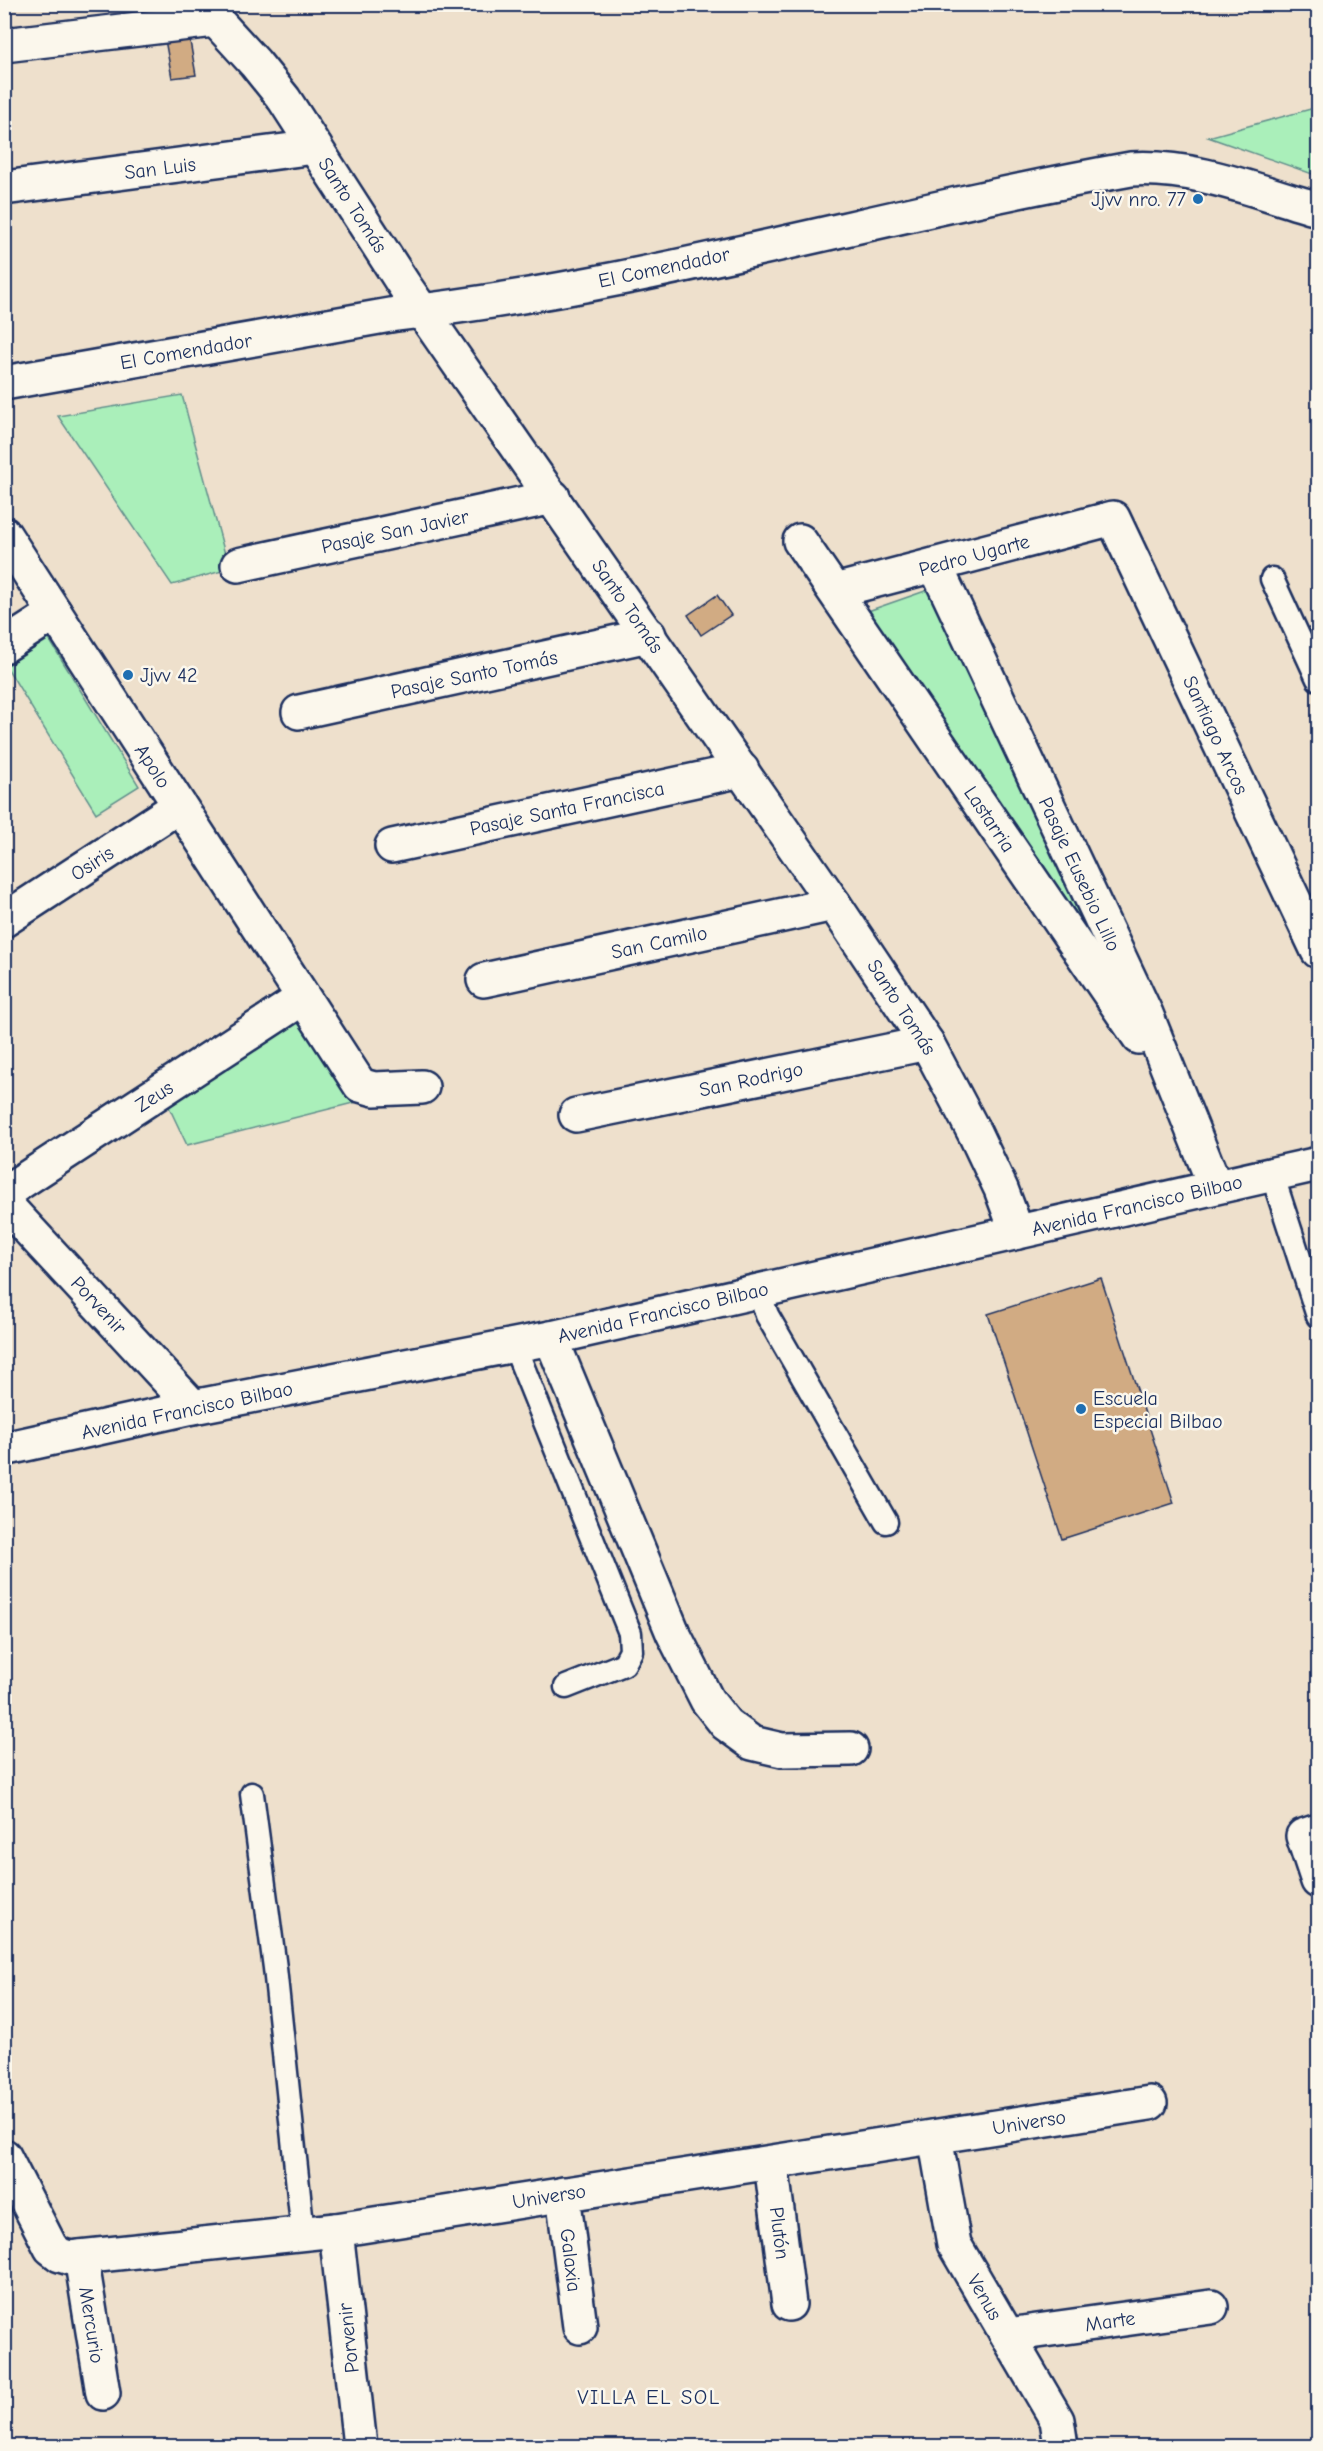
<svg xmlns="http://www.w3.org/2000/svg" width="1323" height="2451" font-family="'Comic Neue',sans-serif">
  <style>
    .green { fill: #aaefba; stroke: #628f8c; stroke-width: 1.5 }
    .building { fill: #d1ab83; stroke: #1b2f5e; stroke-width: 1.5 }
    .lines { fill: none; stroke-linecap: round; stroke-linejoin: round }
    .service-casing { stroke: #1b2f5e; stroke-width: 27 }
    .minor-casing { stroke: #1b2f5e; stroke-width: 38 }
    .tertiary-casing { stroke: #1b2f5e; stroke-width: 38 }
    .secondary-casing { stroke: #1b2f5e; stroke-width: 38 }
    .service { stroke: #fbf7ec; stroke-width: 22 }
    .minor { stroke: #fbf7ec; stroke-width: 33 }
    .tertiary { stroke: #fbf7ec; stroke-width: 33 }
    .secondary { stroke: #fbf7ec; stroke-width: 33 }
    .poi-dot { fill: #1f6fb2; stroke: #fbf7ec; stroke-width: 2 }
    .labels { text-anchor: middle; stroke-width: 5; stroke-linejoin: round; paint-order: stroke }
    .street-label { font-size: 20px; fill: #1b2f5e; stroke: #fbf7ec }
    .poi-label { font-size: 20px; fill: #1b2f5e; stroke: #fbf7ec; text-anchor: start }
    .neighbourhood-label { font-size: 21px; letter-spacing: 1.5px; fill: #1b2f5e; stroke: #fbf7ec }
  </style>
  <rect width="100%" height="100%" fill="#eee0cc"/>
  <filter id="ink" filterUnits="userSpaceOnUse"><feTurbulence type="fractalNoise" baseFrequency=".0167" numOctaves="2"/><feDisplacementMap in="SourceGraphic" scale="12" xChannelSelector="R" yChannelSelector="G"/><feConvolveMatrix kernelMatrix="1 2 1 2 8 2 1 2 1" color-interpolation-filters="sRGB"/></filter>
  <g filter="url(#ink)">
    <g class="green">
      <path d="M 1318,107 L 1318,176 L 1208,137 Z"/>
      <path d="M 182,395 L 229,569 L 172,585 L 58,416 Z"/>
      <path d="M 931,589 L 1108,959 L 868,611 Z"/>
      <path d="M 49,639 L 139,786 L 96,813 L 6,666 Z"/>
      <path d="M 310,1010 L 357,1102 L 187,1145 L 169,1107 Z"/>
    </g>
    <g class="building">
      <path d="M 188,30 L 196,75 L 172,78 L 164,34 Z"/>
      <path d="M 717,595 L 731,615 L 701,635 L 688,615 Z"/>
      <path d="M 1101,1278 L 1174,1503 L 1062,1539 L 988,1314 Z"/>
    </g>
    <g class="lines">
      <g class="service-casing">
        <g id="service">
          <path d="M 1272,579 L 1318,679"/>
          <path d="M 1272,1174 L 1318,1316"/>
          <path d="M 758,1290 L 767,1315 L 886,1522"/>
          <path d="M 514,1345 L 630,1633 L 631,1651 L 624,1664 L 566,1687"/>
          <path d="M 252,1794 L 275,1968 L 303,2234"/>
        </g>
      </g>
      <g class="minor-casing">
        <g id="minor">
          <path d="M 201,4 L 255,63 L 284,99 L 404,285 L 834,904 L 927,1043 L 975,1134 L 1001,1189 L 1017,1232"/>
          <path d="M 4,45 L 214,20"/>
          <path d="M 4,188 L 315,147"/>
          <path d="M 4,383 L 396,314 C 644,286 885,213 1131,169 C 1195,165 1258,192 1318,209"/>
          <path d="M 4,534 L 360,1085 L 374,1089 L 422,1087"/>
          <path d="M 800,541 L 1139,1037"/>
          <path d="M 238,565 L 553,497"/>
          <path d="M 935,565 L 1146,1014 L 1215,1186"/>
          <path d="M 835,591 L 1113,518 L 1318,951"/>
          <path d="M 4,646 L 55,613"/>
          <path d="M 299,712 L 649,635"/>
          <path d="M 392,846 L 742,770"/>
          <path d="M 4,920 L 179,806"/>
          <path d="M 484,980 L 834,904"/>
          <path d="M 576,1115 L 927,1043"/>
          <path d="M 4,1193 L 303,998"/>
          <path d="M 551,1338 L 673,1633 L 707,1700 L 726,1724 L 752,1743 L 782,1750 L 851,1749"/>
          <path d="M 1318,1831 L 1303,1836 L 1318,1881"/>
          <path d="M 935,2137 L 954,2244 L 1057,2420 L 1061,2446"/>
          <path d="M 4,2156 L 51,2248 L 60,2255 L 70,2258 L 336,2230 L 1150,2103"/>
          <path d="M 771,2163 L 789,2304"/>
          <path d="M 563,2194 L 580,2327"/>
          <path d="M 336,2230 L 360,2446"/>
          <path d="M 81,2257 L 103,2393"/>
          <path d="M 1008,2335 L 1211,2307"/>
        </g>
      </g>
      <g class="tertiary-casing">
        <path id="tertiary" d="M 4,1203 L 193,1407"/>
      </g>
      <g class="secondary-casing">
        <path id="secondary" d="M 4,1449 L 193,1407 L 551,1338 L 1318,1164"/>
      </g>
      <use href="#service" class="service"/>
      <use href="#minor" class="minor"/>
      <use href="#tertiary" class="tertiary"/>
      <use href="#secondary" class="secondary"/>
    </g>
  </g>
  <g class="poi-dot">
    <circle cx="1198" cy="199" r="6"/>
    <circle cx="128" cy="675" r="6"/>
    <circle cx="1081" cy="1409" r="6"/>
  </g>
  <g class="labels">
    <g class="street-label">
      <text transform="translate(160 168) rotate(-7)" y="7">San Luis</text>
      <text transform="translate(353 205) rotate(57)" y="7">Santo Tomás</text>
      <text transform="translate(664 267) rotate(-12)" y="7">El Comendador</text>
      <text transform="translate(186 351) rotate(-10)" y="7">El Comendador</text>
      <text transform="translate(395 531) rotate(-12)" y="7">Pasaje San Javier</text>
      <text transform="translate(974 555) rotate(-15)" y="7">Pedro Ugarte</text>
      <text transform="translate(628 606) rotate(55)" y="7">Santo Tomás</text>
      <text transform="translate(474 674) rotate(-12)" y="7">Pasaje Santo Tomás</text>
      <text transform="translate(1216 735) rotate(65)" y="7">Santiago Arcos</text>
      <text transform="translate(153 766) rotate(57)" y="7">Apolo</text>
      <text transform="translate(567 808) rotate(-12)" y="7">Pasaje Santa Francisca</text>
      <text transform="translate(990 819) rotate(56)" y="7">Lastarria</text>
      <text transform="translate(92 863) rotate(-33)" y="7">Osiris</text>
      <text transform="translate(1080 874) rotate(65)" y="7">Pasaje Eusebio Lillo</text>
      <text transform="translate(659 942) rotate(-12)" y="7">San Camilo</text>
      <text transform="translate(902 1007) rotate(57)" y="7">Santo Tomás</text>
      <text transform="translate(751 1079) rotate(-12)" y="7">San Rodrigo</text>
      <text transform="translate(154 1096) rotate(-33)" y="7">Zeus</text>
      <text transform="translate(1137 1205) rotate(-13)" y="7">Avenida Francisco Bilbao</text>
      <text transform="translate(99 1305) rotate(47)" y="7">Porvenir</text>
      <text transform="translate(663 1312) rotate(-13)" y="7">Avenida Francisco Bilbao</text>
      <text transform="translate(187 1410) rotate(-12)" y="7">Avenida Francisco Bilbao</text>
      <text transform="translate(1029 2122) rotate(-9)" y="7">Universo</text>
      <text transform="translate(549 2196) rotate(-9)" y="7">Universo</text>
      <text transform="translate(780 2233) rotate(83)" y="7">Plutón</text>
      <text transform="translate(571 2260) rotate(83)" y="7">Galaxia</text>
      <text transform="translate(985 2297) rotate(60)" y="7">Venus</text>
      <text transform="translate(1110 2321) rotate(-8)" y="7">Marte</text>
      <text transform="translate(92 2325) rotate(81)" y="7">Mercurio</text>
      <text transform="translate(348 2338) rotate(-96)" y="7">Porvenir</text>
    </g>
    <g class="poi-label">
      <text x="1186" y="206" text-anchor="end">Jjvv nro. 77</text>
      <text x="140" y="682">Jjvv 42</text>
      <text x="1093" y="1405">Escuela<tspan x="1093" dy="23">Especial Bilbao</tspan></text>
    </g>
    <g class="neighbourhood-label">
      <text x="649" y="2404">VILLA EL SOL</text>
    </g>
  </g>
  <rect width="1323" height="2451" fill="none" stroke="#fbf7ec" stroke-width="24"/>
  <rect x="12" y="12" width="1299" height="2427" fill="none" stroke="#1b2f5e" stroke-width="2" filter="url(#ink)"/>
</svg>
